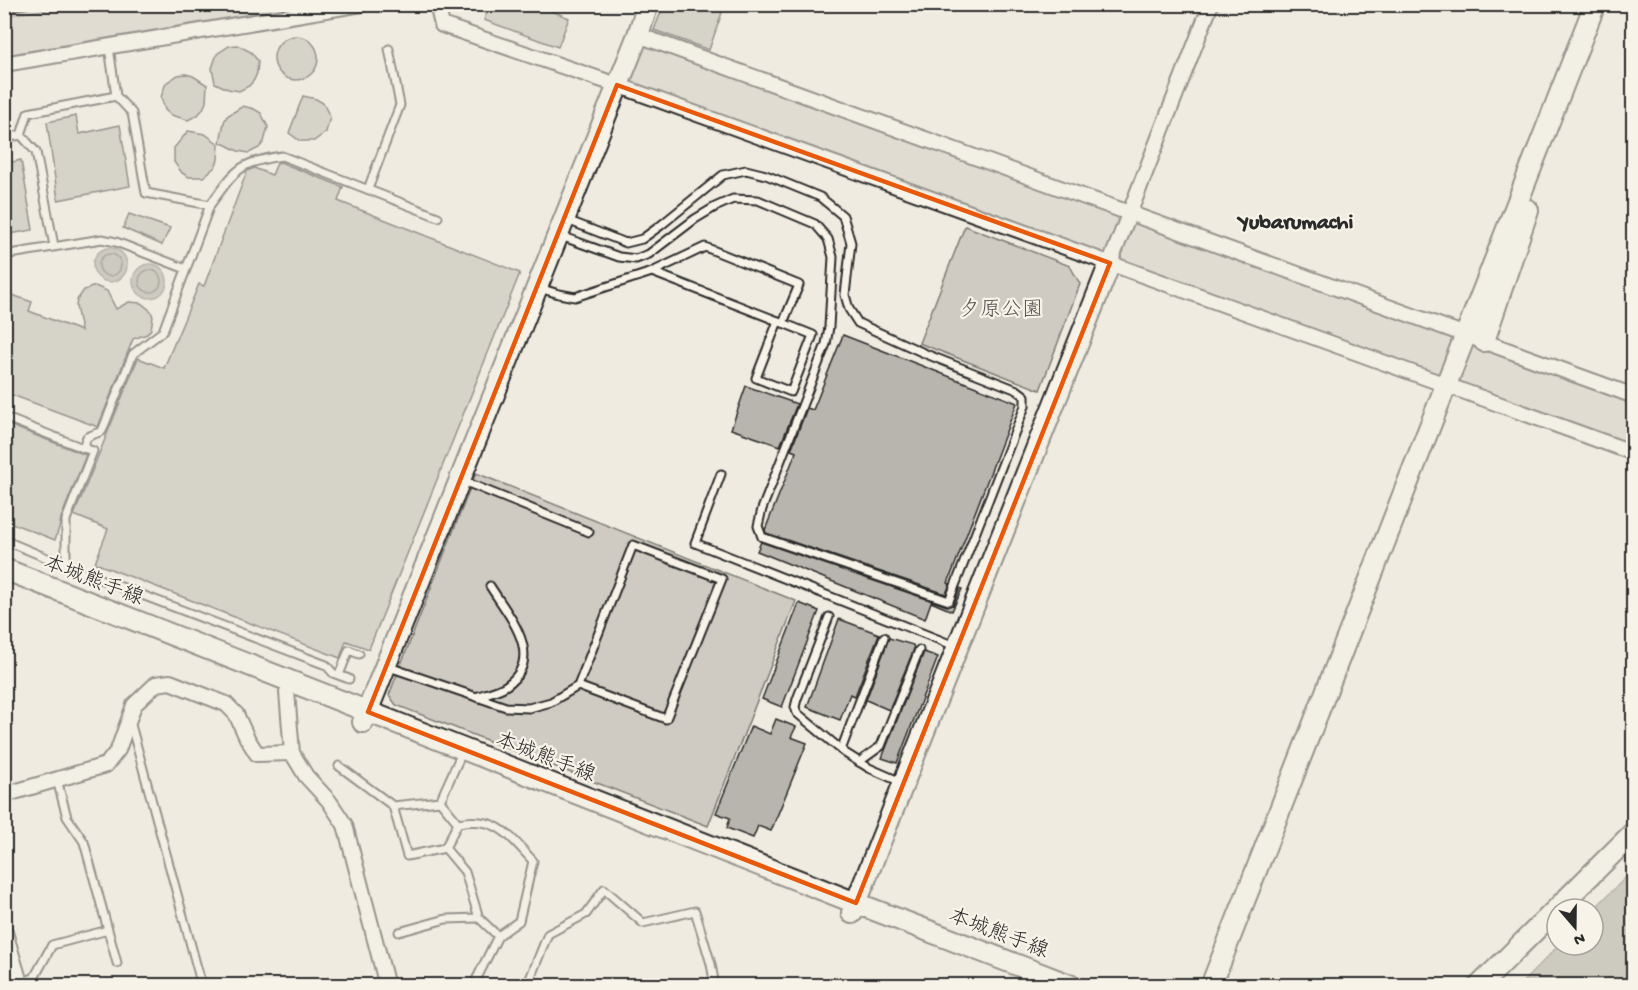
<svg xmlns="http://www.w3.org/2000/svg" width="1638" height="990" font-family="'Gochi Hand','Klee One',sans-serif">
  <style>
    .green { fill: #cfcbc2; stroke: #7d7b76; stroke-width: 1.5 }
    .water { fill: #a4a29a; stroke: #74726e; stroke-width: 1.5 }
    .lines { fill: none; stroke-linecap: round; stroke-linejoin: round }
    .shore { stroke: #5b5b57; stroke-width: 1.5 }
    .building { fill: #b8b5ae; stroke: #2b2b2b; stroke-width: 1.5 }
    .lane-casing { stroke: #2b2b2b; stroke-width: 11 }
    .street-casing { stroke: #2b2b2b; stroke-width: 18 }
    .secondary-casing { stroke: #2b2b2b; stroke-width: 24 }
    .lane { stroke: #f7f3e8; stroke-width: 7 }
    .street { stroke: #f7f3e8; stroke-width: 14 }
    .secondary { stroke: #f7f3e8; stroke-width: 20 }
    .rail { stroke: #2b2b2b; stroke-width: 4.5 }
    .marked { fill: none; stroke: #e8590c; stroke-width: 4.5; stroke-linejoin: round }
    .labels { text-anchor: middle; stroke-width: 4.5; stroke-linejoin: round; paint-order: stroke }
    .park-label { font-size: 21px; fill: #545351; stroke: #f7f3e8 }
    .street-label { font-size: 21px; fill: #2b2b2b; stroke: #f7f3e8 }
    .neighbourhood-label { font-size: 22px; font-weight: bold; fill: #2b2b2b; stroke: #f7f3e8 }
  </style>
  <rect width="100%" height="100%" fill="#efebe0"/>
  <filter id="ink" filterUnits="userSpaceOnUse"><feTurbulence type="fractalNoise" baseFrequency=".0167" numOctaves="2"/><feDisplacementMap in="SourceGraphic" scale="12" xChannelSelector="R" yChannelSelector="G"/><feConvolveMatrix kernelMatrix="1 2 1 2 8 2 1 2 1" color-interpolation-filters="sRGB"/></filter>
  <g filter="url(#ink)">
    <g class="green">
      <path d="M 72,5 L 72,4 L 303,5 L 5,55 L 5,16 Z"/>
      <path d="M 646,46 L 1633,403 L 1633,446 L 636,86 L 631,82 L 631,78 L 641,49 Z"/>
      <path d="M 965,226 L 1070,266 L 1080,284 L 1040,390 L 919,343 Z"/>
      <path d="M 476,473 L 796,601 L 708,826 L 396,705 L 389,695 Z"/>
    </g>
    <g class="water">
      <circle cx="110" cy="265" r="17"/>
      <circle cx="150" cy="281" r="17"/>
      <path d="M 1633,870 L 1633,985 L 1520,985 L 1559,945 L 1593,945 L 1593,910 Z"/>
    </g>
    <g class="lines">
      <g class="shore">
        <circle cx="110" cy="265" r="11"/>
        <circle cx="150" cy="281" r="11"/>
      </g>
    </g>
    <g class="building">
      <path d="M 516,4 L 534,4 L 569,18 L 558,47 L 484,20 L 488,8 Z"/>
      <path d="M 664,4 L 725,4 L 709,50 L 654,30 Z"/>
      <circle cx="296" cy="58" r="22"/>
      <path d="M 237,45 L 251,52 L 258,61 L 257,73 L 254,80 L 249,86 L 239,91 L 228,89 L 215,83 L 212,68 L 217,54 L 229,46 Z"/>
      <path d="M 186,74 L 193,76 L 207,85 L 206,102 L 203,109 L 198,115 L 188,120 L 171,115 L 165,110 L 161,97 L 166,83 L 178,75 Z"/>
      <path d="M 303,96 L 316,99 L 323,103 L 330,117 L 326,132 L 314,141 L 300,141 L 289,133 Z"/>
      <path d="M 243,106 L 254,109 L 261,113 L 268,127 L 264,142 L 259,148 L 249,153 L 238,151 L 220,142 L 224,122 L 227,116 Z"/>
      <path d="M 76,116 L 79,134 L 120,125 L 130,186 L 58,200 L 47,122 Z"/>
      <path d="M 188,131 L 205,134 L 219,144 L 218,160 L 215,167 L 203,177 L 189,177 L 182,173 L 174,162 L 174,148 Z"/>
      <path d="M 21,160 L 33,230 L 4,235 L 4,164 Z"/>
      <path d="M 280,162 L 343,187 L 338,201 L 520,273 L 369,649 L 346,641 L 340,658 L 95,563 L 108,529 L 74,515 L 138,358 L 164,368 L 199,284 L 204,286 L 247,171 L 254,168 L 272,175 L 277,163 Z"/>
      <path d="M 129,214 L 170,228 L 162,245 L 123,228 Z"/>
      <path d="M 95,286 L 107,291 L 116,309 L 129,302 L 141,303 L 151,311 L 153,317 L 151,329 L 147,334 L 133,339 L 98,427 L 4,392 L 4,292 L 32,302 L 29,311 L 81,331 L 76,306 L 77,300 L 84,290 Z"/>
      <path d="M 843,335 L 1017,403 L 948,583 L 950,584 L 946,594 L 766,533 L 765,530 L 796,452 L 791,450 L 807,408 L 813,410 Z"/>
      <path d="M 746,386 L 797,404 L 780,446 L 731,429 Z"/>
      <path d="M 4,423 L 86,455 L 61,518 L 60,525 L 55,540 L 4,520 Z"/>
      <path d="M 761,542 L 947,606 L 953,605 L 960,588 L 962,589 L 952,611 L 931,602 L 925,619 L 757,551 Z"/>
      <path d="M 799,603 L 819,611 L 782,707 L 762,699 Z"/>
      <path d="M 839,619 L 879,634 L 855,696 L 850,694 L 840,720 L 807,707 Z"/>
      <path d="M 889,638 L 913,645 L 914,649 L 889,710 L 866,700 Z"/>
      <path d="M 924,652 L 938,657 L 897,763 L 882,758 Z"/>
      <path d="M 776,719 L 796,727 L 791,737 L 807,743 L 771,831 L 758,826 L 753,838 L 727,828 L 730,818 L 716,813 L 751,726 L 770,734 Z"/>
    </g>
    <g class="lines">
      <g class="lane-casing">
        <g id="lane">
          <path d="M 109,47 L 116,96 L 132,113 L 146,193 L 210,205 C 236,170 238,162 282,156 L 438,217"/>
          <path d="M 21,135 L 36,152 L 54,246"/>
          <path d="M 4,138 L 21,135 L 28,113 L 116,96"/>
          <path d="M 368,189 L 400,105 L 389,49"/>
          <path d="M 210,205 L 163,331 L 133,354 L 102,431 L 87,437 L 83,448 L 93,451 L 66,520 L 66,566 L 326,665 L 333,673 L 349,679"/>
          <path d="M 558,235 L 619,257 L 636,259 L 649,254 L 695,219 L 715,207 L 733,199 L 758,200 L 815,224 L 828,239 L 833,257 L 829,327 L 826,344 L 762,509 L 758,526 L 762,537 L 949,601 L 1025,406 L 1025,396 L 1017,390 L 926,354 L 858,323 L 849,309 L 845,295 L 851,243 L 843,216 L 820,197 L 766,175 L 746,170 L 723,175 L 660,226 L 642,239 L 626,243 L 567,220"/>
          <path d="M 4,255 L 102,239 L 116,242 L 186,269"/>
          <path d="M 539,288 L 559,294 L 575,297 L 652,272 L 705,247 L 799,285 L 783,323 L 652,272"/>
          <path d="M 778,321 L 756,378 L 791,392 L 813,335 L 783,323"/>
          <path d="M 4,417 L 83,448"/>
          <path d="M 721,474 L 695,543 L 955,646"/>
          <path d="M 463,481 L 589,532"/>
          <path d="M 4,540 L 66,566"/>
          <path d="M 829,617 L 797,699 L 795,707 L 797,713 L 845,753 L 869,768 L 901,782"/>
          <path d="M 389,667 L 506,707 L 529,708 L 551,702 L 578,686 L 633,545 L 722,579 L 666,719 L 578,686"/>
          <path d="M 339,675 L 349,650 L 359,654"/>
          <path d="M 476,697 C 486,693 499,691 507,685 C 546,657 508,615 490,586"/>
          <path d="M 130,721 L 202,986"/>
          <path d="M 841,750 L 884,637"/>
          <path d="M 859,762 L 881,746 L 919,650"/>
          <path d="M 339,766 L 393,806"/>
          <path d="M 57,780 L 67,817 L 84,842 L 117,963"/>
          <path d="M 440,801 L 458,823 L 445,848 L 407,856 L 393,806 L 440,801 L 459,759"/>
          <path d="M 458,823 C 497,816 508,834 533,861 L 519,921 L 498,936"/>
          <path d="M 445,848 L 465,872 L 479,918 L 498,936 L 473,986"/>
          <path d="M 399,932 L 446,919 L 479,918"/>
          <path d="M 20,982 L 34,978 L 52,945 L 108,930"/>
          <path d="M 527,986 L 548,934 L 586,914 L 604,889 L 643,923 L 695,911 L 711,964 L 715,986"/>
        </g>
      </g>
      <g class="street-casing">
        <g id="street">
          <path d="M 437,4 L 442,25 L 617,85 L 1634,453"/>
          <path d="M 638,35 L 1634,396"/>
          <path d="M 4,64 L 362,4"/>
          <path d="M 1110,263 L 1211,4"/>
          <path d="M 287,692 L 292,753 L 306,776 L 329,801 L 345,825 L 387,986"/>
          <path d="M 4,795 L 106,765 L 118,750 L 134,705 L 156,684 L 170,682 L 226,704 L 236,714 L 247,738 L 257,754 L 292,753"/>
          <path d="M 4,929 L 21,986"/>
        </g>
      </g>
      <g class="secondary-casing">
        <g id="secondary">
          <path d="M 1484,341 L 1528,210"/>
          <path d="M 4,569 L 856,903 L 1072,986"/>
          <path d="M 363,722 L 638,35 L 648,4"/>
          <path d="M 852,913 L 1110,263"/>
          <path d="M 1211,986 L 1595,4"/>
          <path d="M 1479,986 L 1634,832"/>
        </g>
      </g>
      <use href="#lane" class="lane"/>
      <use href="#street" class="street"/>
      <use href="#secondary" class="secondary"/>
      <path class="rail" d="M 4,11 L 45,4"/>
    </g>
  </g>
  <path d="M0 0H1638V990H0ZM 617,85 L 1110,263 L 856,903 L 368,712 Z" fill="#efebe0" fill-opacity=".55" fill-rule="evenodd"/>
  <path class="marked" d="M 617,85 L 1110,263 L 856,903 L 368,712 Z"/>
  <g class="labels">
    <g class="park-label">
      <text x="1001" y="315">夕原公園</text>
    </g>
    <g class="street-label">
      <text transform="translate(94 579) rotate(21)" y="7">本城熊手線</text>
      <text transform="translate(546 756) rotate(21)" y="7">本城熊手線</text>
      <text transform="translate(999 932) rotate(21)" y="7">本城熊手線</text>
    </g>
    <g class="neighbourhood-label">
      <text x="1296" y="228">Yubarumachi</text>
    </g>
  </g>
  <rect width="1638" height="990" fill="none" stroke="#f7f3e8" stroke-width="24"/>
  <rect x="12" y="12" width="1614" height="966" fill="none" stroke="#2b2b2b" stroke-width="2" filter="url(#ink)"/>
  <g transform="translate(1575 927) rotate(160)"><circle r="28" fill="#f7f3e8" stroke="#a5a39c" stroke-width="1.5"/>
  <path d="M0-4.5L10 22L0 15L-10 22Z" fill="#2b2b2b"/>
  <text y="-9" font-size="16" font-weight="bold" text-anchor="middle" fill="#2b2b2b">N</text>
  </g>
</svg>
